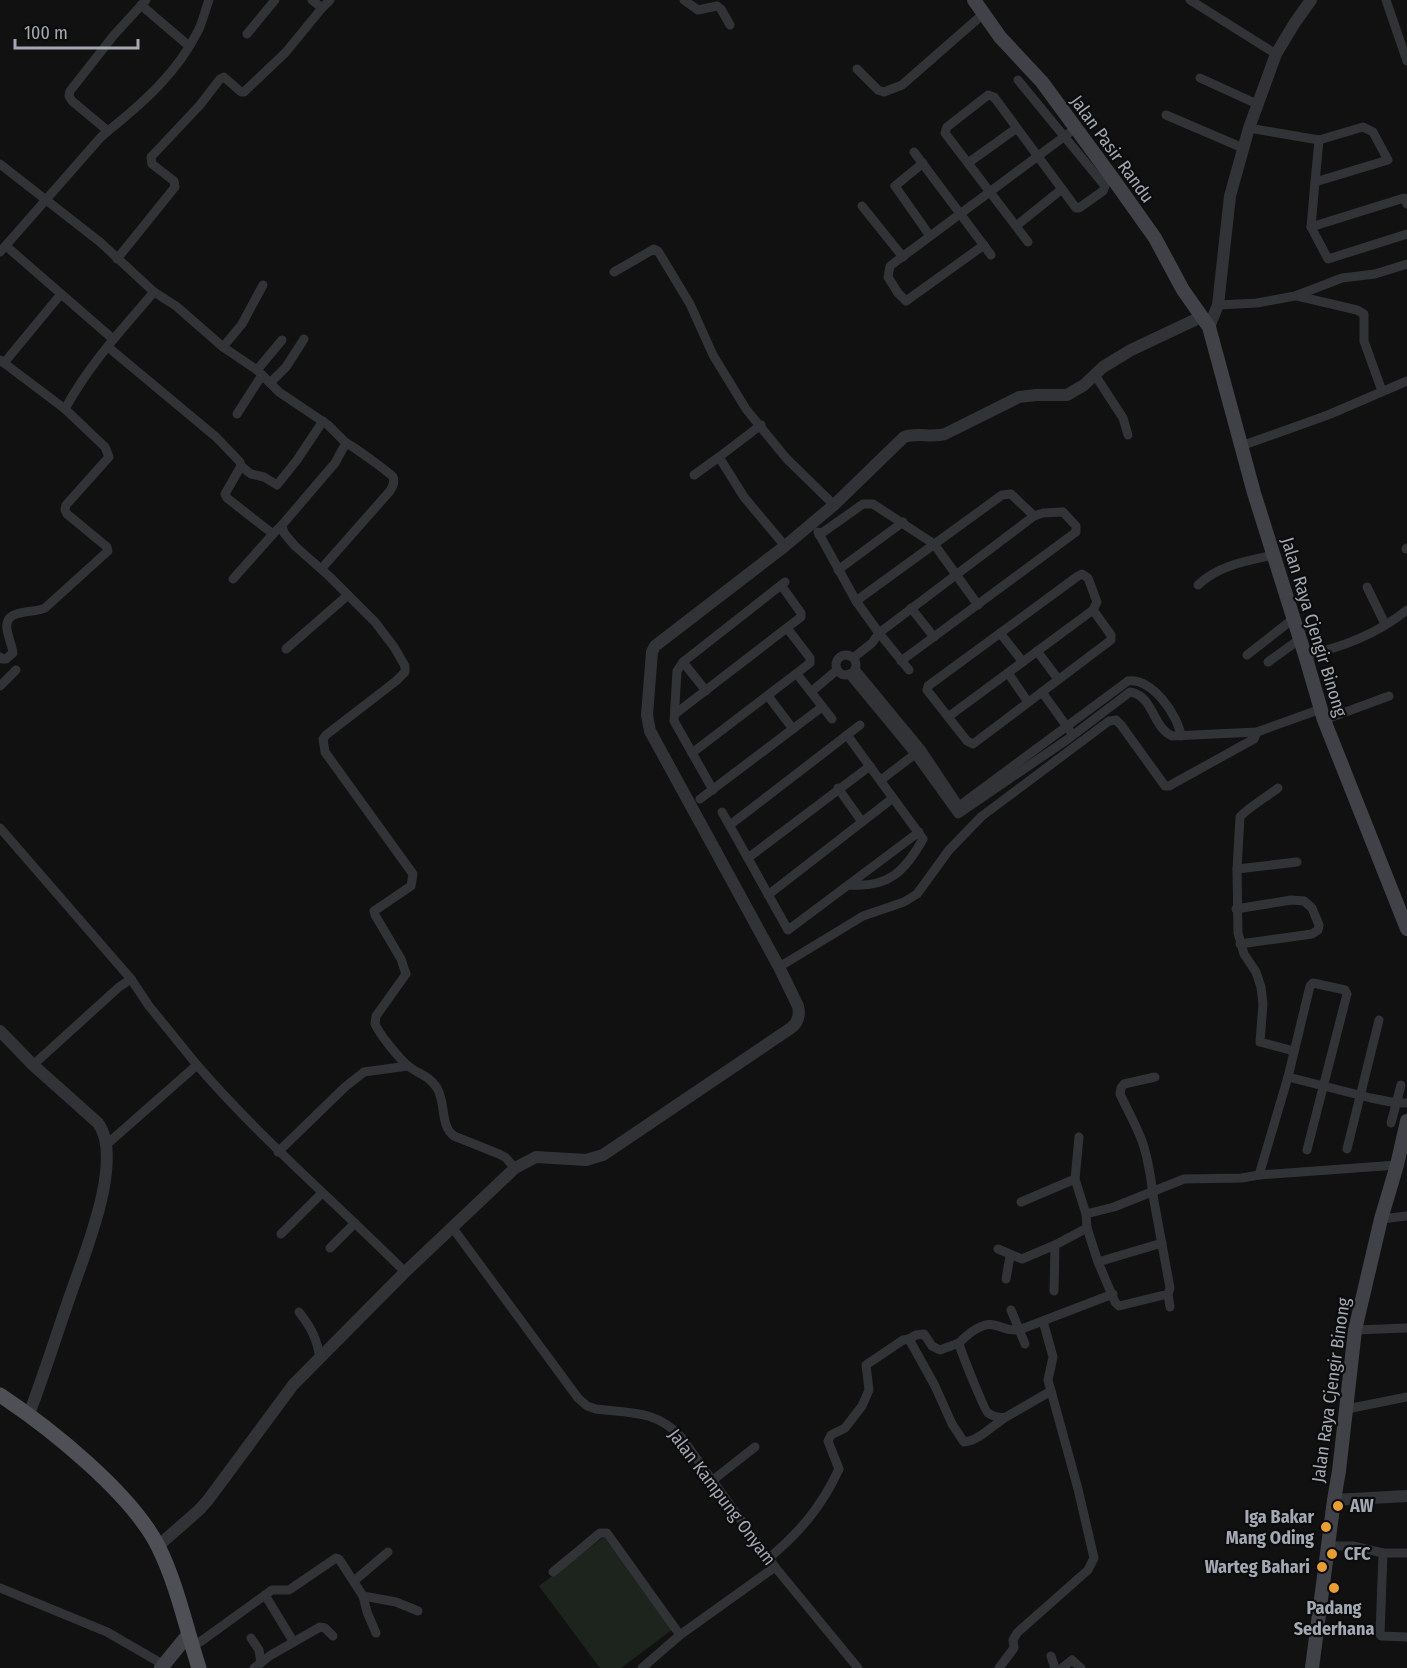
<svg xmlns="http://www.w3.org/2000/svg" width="1407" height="1668" font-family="'Fira Sans Condensed',sans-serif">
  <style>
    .garden { fill: #1d241e }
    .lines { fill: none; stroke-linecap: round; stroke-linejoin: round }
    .minor { stroke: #323337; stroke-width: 9 }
    .tertiary { stroke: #323337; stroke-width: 12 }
    .secondary { stroke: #404247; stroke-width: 14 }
    .primary { stroke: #4e5055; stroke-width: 15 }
    .poi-dot { fill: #e69e35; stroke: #0c0c0d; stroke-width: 2 }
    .labels { text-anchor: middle; stroke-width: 4.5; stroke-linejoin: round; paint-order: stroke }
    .street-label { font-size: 18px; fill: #a3a8b2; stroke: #0c0c0d }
    .poi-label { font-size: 18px; font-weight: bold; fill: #a3a8b2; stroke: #0c0c0d; text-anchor: start }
  </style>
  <rect width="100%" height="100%" fill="#111112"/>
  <path class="garden" d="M 604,1537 L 673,1629 L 621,1668 L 600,1668 L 539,1586 Z"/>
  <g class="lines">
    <g class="minor">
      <path d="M 312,0 L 322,8 L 330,0"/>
      <path d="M 684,0 L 698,10 L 717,6 L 721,9 L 730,25"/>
      <path d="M 1190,0 L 1276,54"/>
      <path d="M 1386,0 L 1407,61"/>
      <path d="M 141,5 L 189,46"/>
      <path d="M 247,34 L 275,0"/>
      <path d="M 857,69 L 878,90 L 884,92 L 902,85 L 982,15"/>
      <path d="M 1200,78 L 1257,104"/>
      <path d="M 1018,80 L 1105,186 L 1103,191 L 1079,208 L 1076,208 L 997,101 L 994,97 L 988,95 L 947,127 L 945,133 L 1028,242"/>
      <path d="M 1166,115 L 1243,148"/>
      <path d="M 1249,128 L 1319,140 L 1363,127 L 1373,132 L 1388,160 L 1315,182 L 1311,227 L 1328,259 L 1407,234"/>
      <path d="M 108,131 C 144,102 177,73 198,31 C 203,21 205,10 209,0"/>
      <path d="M 914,152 L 991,255"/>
      <path d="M 923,163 L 895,186 L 930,236"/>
      <path d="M 968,163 L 1017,128"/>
      <path d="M 0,164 L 100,242 L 154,292 L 176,306 L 223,347 L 257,370 L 279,392 L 328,425 L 346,443 L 335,463 L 282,525 L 284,533 L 295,546 L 330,577 L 375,622 L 394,647 L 405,666 L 405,672 L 396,681 L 326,735 L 323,739 L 325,752 L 413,874 L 411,886 L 374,911 L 375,915 L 401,959 L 406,974 L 376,1016 L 375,1024 C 380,1035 398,1057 407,1065 C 417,1074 428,1074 437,1088 C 446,1103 440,1126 454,1136 L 499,1154 L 505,1157 L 515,1168"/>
      <path d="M 1315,182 L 1319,140"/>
      <path d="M 862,206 L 903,257"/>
      <path d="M 1016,226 L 1062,189"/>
      <path d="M 1311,227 L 1404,198 L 1407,204"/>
      <path d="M 984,245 L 906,301 L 898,293 L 888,277 L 890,266 L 1069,133"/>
      <path d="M 6,246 L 113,339"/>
      <path d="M 0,252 L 101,137 L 108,131 L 72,101 L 69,96 L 70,91 L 114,35 L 146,0"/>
      <path d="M 117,259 L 175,187 L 174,181 L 152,164 L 151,157 L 200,105 L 220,79 L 224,77 L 241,92 L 244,92 L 286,52 L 322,8"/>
      <path d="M 614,272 L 654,249 L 658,251 L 690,304 L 713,355 L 746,409 L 786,458 L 834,505"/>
      <path d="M 1297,296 L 1357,310 L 1364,314 L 1364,341 L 1382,391"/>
      <path d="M 1218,305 L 1257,303 L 1295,296 L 1342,278 L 1375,274 L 1407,264"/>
      <path d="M 108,347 L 216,437 L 240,462 L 241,466 L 225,494 L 227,498 L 273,534 L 282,525"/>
      <path d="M 223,347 L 242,324 L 263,285"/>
      <path d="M 0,360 L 4,363 L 61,294"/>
      <path d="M 4,363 L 65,409"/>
      <path d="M 257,370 L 282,340"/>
      <path d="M 1095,375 L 1123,418 L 1128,435"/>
      <path d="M 270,383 L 286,367 L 304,339"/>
      <path d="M 237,414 L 262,375"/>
      <path d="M 761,425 L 719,457 L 744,497 L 785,546"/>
      <path d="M 1241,446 L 1328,415 L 1407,381"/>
      <path d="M 241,466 L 251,474 L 264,477 L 277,485 L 297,460 L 323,421"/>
      <path d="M 694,475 L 719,457"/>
      <path d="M 818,532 L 856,601 L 879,633 L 872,643 L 853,658"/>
      <path d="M 819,535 L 863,504 L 873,504 L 934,544 L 978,605"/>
      <path d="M 1406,549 L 1407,548"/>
      <path d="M 322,568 L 390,491 C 393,486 395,482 393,477 C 390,473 353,446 346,443"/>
      <path d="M 838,570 L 903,522"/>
      <path d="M 233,579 L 273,534"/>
      <path d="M 1198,585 C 1219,565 1247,561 1274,555"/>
      <path d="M 1367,587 L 1385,624"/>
      <path d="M 856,601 L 1002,495 L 1011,494 L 1034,516"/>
      <path d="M 911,608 L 934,637"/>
      <path d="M 1000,633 L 1023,662"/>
      <path d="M 286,649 L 348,595"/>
      <path d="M 1037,651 L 1058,679"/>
      <path d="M 1247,655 L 1293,619"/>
      <path d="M 1305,655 C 1341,648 1378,633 1407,610"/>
      <circle cx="846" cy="665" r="10"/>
      <path d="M 0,657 L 2,659 L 6,659 L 13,653 C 12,645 8,637 7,629 C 4,608 33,614 45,608 L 108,551 L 107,547 L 67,514 L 65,510 L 66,505 L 109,457 L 105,447 L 65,409 C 88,366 122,329 154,292"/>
      <path d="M 901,661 L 1076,532 L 1076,526 L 1063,512 L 1043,513 L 1034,516 L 879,633 L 909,670"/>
      <path d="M 683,662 L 706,691"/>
      <path d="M 1268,662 L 1300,639"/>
      <path d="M 855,669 L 921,749 L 959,806 L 1128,681 C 1152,678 1178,715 1181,736"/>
      <path d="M 1008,673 L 1028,702"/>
      <path d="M 797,674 L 832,719"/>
      <path d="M 849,674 L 915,754 L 958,814 L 1068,739 L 1130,692 C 1154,696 1152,727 1172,736 L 1257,732 L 1321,709"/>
      <path d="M 0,686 L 16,670"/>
      <path d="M 811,692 L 837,670"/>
      <path d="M 1042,692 L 1070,731"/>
      <path d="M 768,696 L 793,729"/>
      <path d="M 675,714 L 801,617 L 801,613 L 781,585"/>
      <path d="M 948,717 L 1093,610 L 1097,602 L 1088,578 L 1082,574 L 1078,576 L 928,686 L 927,690 L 967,741 L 973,744 L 1111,640 L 1111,635 L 1093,610"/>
      <path d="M 1324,720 L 1389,696"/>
      <path d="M 847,735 L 923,839 C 905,871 889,888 849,885"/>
      <path d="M 692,753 L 810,663 L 810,658 L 787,628"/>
      <path d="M 881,780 L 919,751"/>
      <path d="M 838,788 L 862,822"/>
      <path d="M 1278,788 C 1268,796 1246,809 1240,817 L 1237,869 L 1238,933 L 1244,954 L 1256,972 L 1261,987 L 1263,1004 L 1260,1042 L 1294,1051"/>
      <path d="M 713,790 L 674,721 L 677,671 L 683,662 L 785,582"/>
      <path d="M 700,799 L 822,707"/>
      <path d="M 722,812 L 788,930 L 919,832"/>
      <path d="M 730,825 L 860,725"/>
      <path d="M 0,828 L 131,979"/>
      <path d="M 748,858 L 870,766"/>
      <path d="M 1237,869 L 1297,862"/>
      <path d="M 768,895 L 893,798"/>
      <path d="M 1236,909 L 1291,900 L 1304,901 L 1312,908 L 1319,925 L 1318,930 L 1312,934 L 1240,944"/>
      <path d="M 779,967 L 863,916 L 904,902 L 917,894 L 949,850 L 982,816 L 1109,721 L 1116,720 L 1121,725 L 1165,786 L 1169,786 L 1254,739 L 1257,732"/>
      <path d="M 33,1065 L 119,987 L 131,979 L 149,1006 L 197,1065"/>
      <path d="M 1155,1077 L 1124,1084 L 1121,1088 L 1120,1094 C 1127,1109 1136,1125 1142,1141 C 1149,1160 1151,1180 1154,1201 L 1170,1288 L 1168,1294 L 1119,1306 L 1115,1302 L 1098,1262 L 1087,1228 L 1086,1214 L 1114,1207 L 1184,1179 L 1242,1178 L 1259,1175 L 1397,1165"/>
      <path d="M 1288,1077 L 1371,1098 L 1396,1103 L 1407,1103"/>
      <path d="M 1391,1123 L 1401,1085"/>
      <path d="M 1079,1137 L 1075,1179 L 1086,1214"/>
      <path d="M 106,1145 L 197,1065 C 261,1139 336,1203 405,1272"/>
      <path d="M 1347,1149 L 1379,1020"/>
      <path d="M 278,1152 L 345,1087 L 364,1072 L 408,1066"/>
      <path d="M 1259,1175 L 1288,1077 L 1310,986 L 1313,983 L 1345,990 L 1347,994 L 1307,1150"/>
      <path d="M 1021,1202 L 1075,1179"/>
      <path d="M 1381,1219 L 1407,1216"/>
      <path d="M 452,1227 L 578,1398 L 587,1406 L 596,1409 C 629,1413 656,1410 681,1437 L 775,1567 L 858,1668"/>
      <path d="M 281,1234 L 322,1193"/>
      <path d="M 330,1248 L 355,1223"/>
      <path d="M 998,1249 L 1022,1259 L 1055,1245"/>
      <path d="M 1098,1262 L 1162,1243"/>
      <path d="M 1006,1279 L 1010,1256"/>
      <path d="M 1054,1291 L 1055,1245 L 1087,1228"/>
      <path d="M 1168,1294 L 1170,1307"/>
      <path d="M 1011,1310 L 1025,1344"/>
      <path d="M 299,1312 C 311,1327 317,1339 320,1358"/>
      <path d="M 1355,1330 L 1407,1328"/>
      <path d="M 909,1339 L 916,1335 L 924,1334 L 932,1346 L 940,1350 L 959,1343"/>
      <path d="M 1051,1391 L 1006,1417 C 1001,1418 993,1417 988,1413 C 985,1411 960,1350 959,1343 C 967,1335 981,1322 994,1325 C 1005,1327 1005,1331 1019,1330 L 1113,1294"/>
      <path d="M 1347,1409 L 1407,1397"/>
      <path d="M 713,1480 L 755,1447"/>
      <path d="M 1328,1546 L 1353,1546 L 1383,1553 L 1407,1553"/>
      <path d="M 1383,1553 L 1380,1634 L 1381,1636 L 1407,1637"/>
      <path d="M 769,1558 C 800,1532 822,1506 839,1469 L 828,1441 L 831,1435 L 845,1428 L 862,1406 L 869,1390 L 866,1365 L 903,1340 L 909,1339 L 935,1386 L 952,1424 L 964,1442 C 978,1441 991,1427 1003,1419"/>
      <path d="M 553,1572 L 600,1533 L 607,1533 L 680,1635"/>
      <path d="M 354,1581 L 388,1552"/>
      <path d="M 0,1588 L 107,1632 L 164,1665"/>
      <path d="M 265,1595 L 293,1641"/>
      <path d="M 363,1596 L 396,1602 L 418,1611"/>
      <path d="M 251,1638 L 259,1650 L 261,1663"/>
      <path d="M 191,1644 L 200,1642 L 272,1590 L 289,1590 L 336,1558 L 339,1559 L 363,1596 L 367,1612 L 376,1633"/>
      <path d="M 1051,1656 L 1055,1668"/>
      <path d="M 254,1668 L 271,1655 L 320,1627 L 325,1628 L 333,1636"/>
      <path d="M 642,1668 L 680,1635 L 775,1567"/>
      <path d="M 999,1668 L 1014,1648 L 1013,1640 L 1017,1633 L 1088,1570 L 1094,1558 L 1078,1489 L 1048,1380 L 1053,1357 L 1043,1321"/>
      <path d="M 1062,1668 L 1072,1660 L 1081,1668"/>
    </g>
    <g class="tertiary">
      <path d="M 1209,327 L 1218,305 L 1230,196 L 1249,128 L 1276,54 L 1294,24 L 1311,0"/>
      <path d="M 0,1031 L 33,1065 L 98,1123 C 125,1160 83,1257 70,1296 C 56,1336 44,1375 29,1414"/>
      <path d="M 1334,1500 L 1407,1496"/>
      <path d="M 158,1546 L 199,1510 L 208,1500 L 293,1385 L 405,1272 L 515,1168 L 536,1157 L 586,1160 L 603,1155 L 791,1028 C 798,1023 800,1015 798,1006 L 779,967 L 650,731 L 647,715 L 652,652 L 655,646 L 785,546 L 834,505 L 904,437 C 917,432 931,438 945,434 L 1019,397 L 1036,395 L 1067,395 L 1084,385 L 1103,367 L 1131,350 L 1201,317"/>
    </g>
    <g class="secondary">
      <path d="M 974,0 L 1000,37 L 1042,82 L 1116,183 L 1155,238 L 1183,290 L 1209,327 L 1254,493 L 1305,655 L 1324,720 L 1407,929"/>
      <path d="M 161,1668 L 188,1635"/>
      <path d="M 1312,1668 L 1334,1500 L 1339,1471 L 1355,1330 L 1381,1219 L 1397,1165 L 1407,1121"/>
    </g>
    <path class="primary" d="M 0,1395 C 50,1428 131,1493 158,1546 C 177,1584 186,1628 199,1668"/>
  </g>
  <g class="poi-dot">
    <circle cx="1338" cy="1506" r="6"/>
    <circle cx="1326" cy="1527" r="6"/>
    <circle cx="1332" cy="1554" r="6"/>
    <circle cx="1322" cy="1567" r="6"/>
    <circle cx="1334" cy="1588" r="6"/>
  </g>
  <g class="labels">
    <g class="street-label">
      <text transform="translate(1112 149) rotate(54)" y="6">Jalan Pasir Randu</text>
      <text transform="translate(1314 627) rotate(73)" y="6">Jalan Raya Cjengir Binong</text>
      <text transform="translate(1331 1390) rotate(-82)" y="6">Jalan Raya Cjengir Binong</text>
      <text transform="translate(722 1497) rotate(53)" y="6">Jalan Kampung Onyam</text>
    </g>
    <g class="poi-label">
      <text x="1350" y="1512">AW</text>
      <text x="1314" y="1523" text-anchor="end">Iga Bakar<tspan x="1314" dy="21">Mang Oding</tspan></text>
      <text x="1344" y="1560">CFC</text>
      <text x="1310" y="1573" text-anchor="end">Warteg Bahari</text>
      <text x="1334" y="1614" text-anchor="middle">Padang<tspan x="1334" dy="21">Sederhana</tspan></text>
    </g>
  </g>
  <path d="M15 39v9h123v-9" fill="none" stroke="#a3a8b2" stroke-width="3"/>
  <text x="24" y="39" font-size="18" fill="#a3a8b2" stroke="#0c0c0d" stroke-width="4.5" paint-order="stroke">100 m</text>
</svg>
